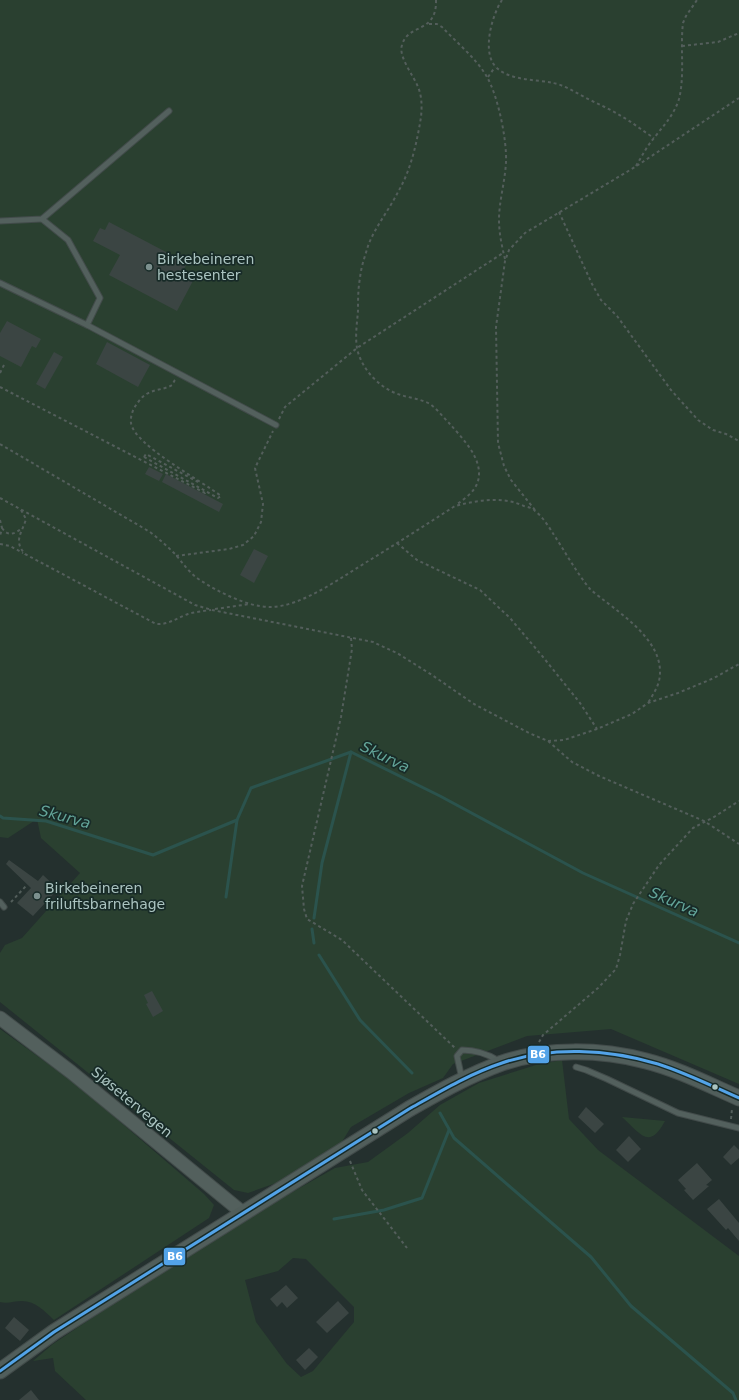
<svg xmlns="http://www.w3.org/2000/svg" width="739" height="1400" font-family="'DejaVu Sans',sans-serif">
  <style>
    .green { fill: #2a4030; fill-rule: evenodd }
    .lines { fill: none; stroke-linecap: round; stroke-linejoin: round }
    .stream { stroke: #2b534d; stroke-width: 3 }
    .building { fill: #3b4543 }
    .service-casing { stroke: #424b4a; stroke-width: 7 }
    .tertiary-casing { stroke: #424b4a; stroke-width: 15 }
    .secondary-casing { stroke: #424b4a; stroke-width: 17 }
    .path { stroke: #535e5b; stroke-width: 2; stroke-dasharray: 3 3; stroke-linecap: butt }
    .service { stroke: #53605d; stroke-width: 5 }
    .tertiary { stroke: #53605d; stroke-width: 13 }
    .secondary { stroke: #515e5b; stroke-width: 15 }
    .bus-1-casing { stroke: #182b28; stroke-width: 6 }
    .bus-1 { stroke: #53a3e8; stroke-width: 3 }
    .poi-dot { fill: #7c908e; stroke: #182b28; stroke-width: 1.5 }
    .bus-dot { fill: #abc4c1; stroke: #182b28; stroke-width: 1.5 }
    .labels { text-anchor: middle; stroke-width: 3.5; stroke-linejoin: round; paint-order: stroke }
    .poi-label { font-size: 14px; fill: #abc4c1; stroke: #182b28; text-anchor: start }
    .street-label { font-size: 14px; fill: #abc4c1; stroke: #182b28 }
    .water-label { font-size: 15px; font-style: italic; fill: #63a599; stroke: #182b28 }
    .line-badge { stroke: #182b28; stroke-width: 1.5 }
    .badge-label { font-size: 11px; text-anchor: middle; font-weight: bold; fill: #fff }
  </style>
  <rect width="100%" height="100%" fill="#24302e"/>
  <g class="green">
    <path d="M 0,0 L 739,0 L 739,1084 L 611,1029 L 527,1036 L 453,1064 L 443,1078 L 409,1093 L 351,1127 L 340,1145 L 279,1182 L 248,1193 L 234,1190 L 0,1002 L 0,953 L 5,945 L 22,938 L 80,873 L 41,838 L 37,819 L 8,838 L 0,837 Z"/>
    <path d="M 0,1029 L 76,1084 L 204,1194 L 214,1205 L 209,1218 L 54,1320 C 44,1311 36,1301 22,1301 C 14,1301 8,1304 0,1302 Z"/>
    <path d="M 562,1060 L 569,1119 L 598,1150 L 739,1256 L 739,1400 L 86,1400 L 55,1371 L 53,1358 L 33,1361 L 53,1344 L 137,1288 L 273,1203 L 335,1168 L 368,1162 L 408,1133 L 440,1105 L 479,1083 L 536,1065 ZM 293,1258 L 306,1259 L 354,1307 L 354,1322 L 313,1371 L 301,1377 L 287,1364 L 256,1322 L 245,1280 L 278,1271 Z"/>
    <path d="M 622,1117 L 665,1121 C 649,1151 640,1133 622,1117 Z"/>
  </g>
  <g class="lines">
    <g class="stream">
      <path d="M 0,816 L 3,818 L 46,821 L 153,855 L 237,820 L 251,788 L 351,752 L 440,796 L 583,873 L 739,943"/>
      <path d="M 226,897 L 237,820"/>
      <path d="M 314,918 L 322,863 L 351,752"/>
      <path d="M 312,929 L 314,943"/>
      <path d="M 319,955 L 360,1020 L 412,1073"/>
      <path d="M 440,1113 L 454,1138 L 591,1257 L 631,1306 L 733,1393 L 736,1400"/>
      <path d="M 334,1219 L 384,1210 L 422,1198 L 449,1130"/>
    </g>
  </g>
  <g class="building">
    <path d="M 109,222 L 187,263 L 183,271 L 195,277 L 177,311 L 109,275 L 120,255 L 93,241 L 100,228 L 105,230 Z"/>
    <path d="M 7,321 L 41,339 L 36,348 L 32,346 L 21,367 L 0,356 L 0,333 Z"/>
    <path d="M 107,342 L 150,365 L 138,387 L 96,364 Z"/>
    <path d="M 54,352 L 63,357 L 45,389 L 36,384 Z"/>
    <path d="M 149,467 L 163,474 L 159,481 L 145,474 Z"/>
    <path d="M 166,474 L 223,504 L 219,512 L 162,482 Z"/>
    <path d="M 254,549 L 268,556 L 254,583 L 240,575 Z"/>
    <path d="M 9,860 L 38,881 L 43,875 L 58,889 L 33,916 L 17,903 L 31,888 L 6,864 Z"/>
    <path d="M 152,991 L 163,1011 L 153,1017 L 146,1004 L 148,1003 L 144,995 Z"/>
    <path d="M 586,1107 L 604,1124 L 595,1133 L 578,1117 Z"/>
    <path d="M 629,1136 L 641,1149 L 628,1162 L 616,1150 Z"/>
    <path d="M 734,1145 L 739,1150 L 739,1158 L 731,1165 L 723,1157 Z"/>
    <path d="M 697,1163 L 712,1180 L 706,1185 L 709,1186 L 693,1200 L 684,1190 L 686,1189 L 678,1180 Z"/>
    <path d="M 719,1199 L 739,1223 L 739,1241 L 728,1228 L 726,1230 L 707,1209 Z"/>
    <path d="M 286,1285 L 298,1298 L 287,1308 L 282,1302 L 277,1307 L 270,1299 Z"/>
    <path d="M 338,1301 L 349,1313 L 327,1333 L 316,1322 Z"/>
    <path d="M 14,1317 L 29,1330 L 20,1341 L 5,1328 Z"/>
    <path d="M 309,1348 L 318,1357 L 305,1370 L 296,1360 Z"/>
    <path d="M 31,1390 L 39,1400 L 19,1400 Z"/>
  </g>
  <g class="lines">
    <g class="service-casing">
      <g id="service">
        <path d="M 42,219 L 68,240 L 100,298 L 87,325"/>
        <path d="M 0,221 L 42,219 L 169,111"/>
        <path d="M 0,283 L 87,325 L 276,425"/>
        <path d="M 0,902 L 4,907"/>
        <path d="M 576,1067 L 586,1070 L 607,1079 L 678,1113 L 739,1128"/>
        <path d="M 462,1079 L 457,1056 L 462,1050 C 475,1050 488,1054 499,1061"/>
      </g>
    </g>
    <g class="tertiary-casing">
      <path id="tertiary" d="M 0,1018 L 71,1072 L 243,1213"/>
    </g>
    <g class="secondary-casing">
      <path id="secondary" d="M 0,1371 L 54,1332 L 409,1109 C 439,1092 469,1075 502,1063 C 547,1048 600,1049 646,1061 C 678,1069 709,1085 739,1098"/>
    </g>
    <g class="path">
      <path d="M 436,0 C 437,34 408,23 402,45 C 398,57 414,76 418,87 C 422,96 422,107 421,117 C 417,142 411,170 398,192 C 389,210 375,227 368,246 C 365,256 361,267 360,278 C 358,289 358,300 358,311 C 357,323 355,336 357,348 C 361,369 380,389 401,395 C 410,398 421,399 430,404 C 437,409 443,417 449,423 C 462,438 484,459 478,481 C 475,492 464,499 456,505"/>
      <path d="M 502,0 C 492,15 482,51 495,66 C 508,81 535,79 553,83 C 564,85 575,92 586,98 C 598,104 610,109 621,116 C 632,122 643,131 654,138"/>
      <path d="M 429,24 L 437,24 L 442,27 C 457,43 476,58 487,77 C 498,96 507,140 506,162 C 505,182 499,201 499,220 C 499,233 502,247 505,259"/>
      <path d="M 682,46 L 718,42 L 739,33"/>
      <path d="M 488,77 L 495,67"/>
      <path d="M 636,166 C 642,156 647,146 654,138 C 664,125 674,115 679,99 C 685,75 680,48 683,23 L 686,16 L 697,0"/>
      <path d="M 559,212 L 592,284 L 601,300 L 617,316 L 671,390 L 698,420 L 713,430 L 726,434 L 739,441"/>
      <path d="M 0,373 L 4,365"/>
      <path d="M 0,387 L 205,493 L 206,491"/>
      <path d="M 279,419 L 285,407 L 357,348 L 503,253"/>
      <path d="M 0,444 L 150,532 C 159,539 167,546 175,554 C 183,563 189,573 200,580 C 218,592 248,607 270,607 C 302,607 343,576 370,560 C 399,542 427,524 455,506 C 478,500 502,496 524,506 C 528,507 533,508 535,511 C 543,517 549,527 554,535 C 566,553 576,572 590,589 C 615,611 668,640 659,681 C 657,689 652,696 648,703"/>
      <path d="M 144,457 L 218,498 L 221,496 C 202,481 134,445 131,423 C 130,415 134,407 139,401 C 148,388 163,391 172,385 C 173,384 174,381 175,380"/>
      <path d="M 144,457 L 146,454 L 198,482"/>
      <path d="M 0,498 L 195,605 L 212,610 L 373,642 L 397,653 L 432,675 L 474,704 L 529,733 L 548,741 L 572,762 L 599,776 L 704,821 L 739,844"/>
      <path d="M 21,510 L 26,519 C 22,533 13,541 25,554 L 156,624 C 168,625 177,618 188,614 C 195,612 203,611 211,610"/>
      <path d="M 535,510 L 511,480 L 504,466 L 498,443 L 496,327 L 505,261 L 509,250 L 525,233 L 635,167 L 739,98"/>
      <path d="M 0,520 L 2,528 L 0,536"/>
      <path d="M 2,528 C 8,537 15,534 22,528"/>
      <path d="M 397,543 L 417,560 L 480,590 L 510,618 L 543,657 L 580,703 L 597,729"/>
      <path d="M 0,544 L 10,546 L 23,553"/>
      <path d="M 176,556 L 229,549 L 243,545 L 254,536 L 261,522 L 263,504 L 255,468 L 273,431"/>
      <path d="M 215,609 L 250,604"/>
      <path d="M 351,638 L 352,649 L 341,717 L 302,886 L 304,909 L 307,919 L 342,940 L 455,1048"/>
      <path d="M 548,741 L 564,740 L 597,729 L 632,714 L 648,703 L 678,693 L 714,678 L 739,664"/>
      <path d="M 11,902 L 26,886"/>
      <path d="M 539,1042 L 543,1035 L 598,988 L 616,969 L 620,955 L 626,921 L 633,904 L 659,865 L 693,828 L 714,817 L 739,801"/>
      <path d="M 731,1119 L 732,1109"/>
      <path d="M 350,1161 L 362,1190 L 407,1248"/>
    </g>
    <use href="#service" class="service"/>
    <use href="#tertiary" class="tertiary"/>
    <use href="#secondary" class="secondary"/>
    <g class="bus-1-casing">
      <path id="bus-1" d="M 0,1371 L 54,1332 L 409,1109 C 439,1092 469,1074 502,1063 C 551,1046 608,1049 658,1064 C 686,1073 712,1086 739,1098"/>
    </g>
    <use href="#bus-1" class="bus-1"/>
  </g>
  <g class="poi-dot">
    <circle cx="149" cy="267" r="4"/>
    <circle cx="37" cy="896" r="4"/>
  </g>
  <g class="bus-dot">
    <circle cx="715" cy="1087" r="3.5"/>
    <circle cx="375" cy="1131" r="3.5"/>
  </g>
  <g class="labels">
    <g class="poi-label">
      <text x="157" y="264">Birkebeineren<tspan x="157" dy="16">hestesenter</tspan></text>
      <text x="45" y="893">Birkebeineren<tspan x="45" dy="16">friluftsbarnehage</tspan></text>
    </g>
    <g class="street-label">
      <text transform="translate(132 1102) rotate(40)" y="5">Sjøsetervegen</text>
    </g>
    <g class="water-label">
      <text transform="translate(385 757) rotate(26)" y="5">Skurva</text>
      <text transform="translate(65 817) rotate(15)" y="5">Skurva</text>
      <text transform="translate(674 902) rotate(24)" y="5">Skurva</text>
    </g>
  </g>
  <g class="line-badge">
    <rect x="527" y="1045" width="23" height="19" rx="4" fill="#53a3e8"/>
    <rect x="163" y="1247" width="23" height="19" rx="4" fill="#53a3e8"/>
  </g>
  <g class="badge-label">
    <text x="538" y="1058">B6</text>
    <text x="175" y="1260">B6</text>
  </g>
</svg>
